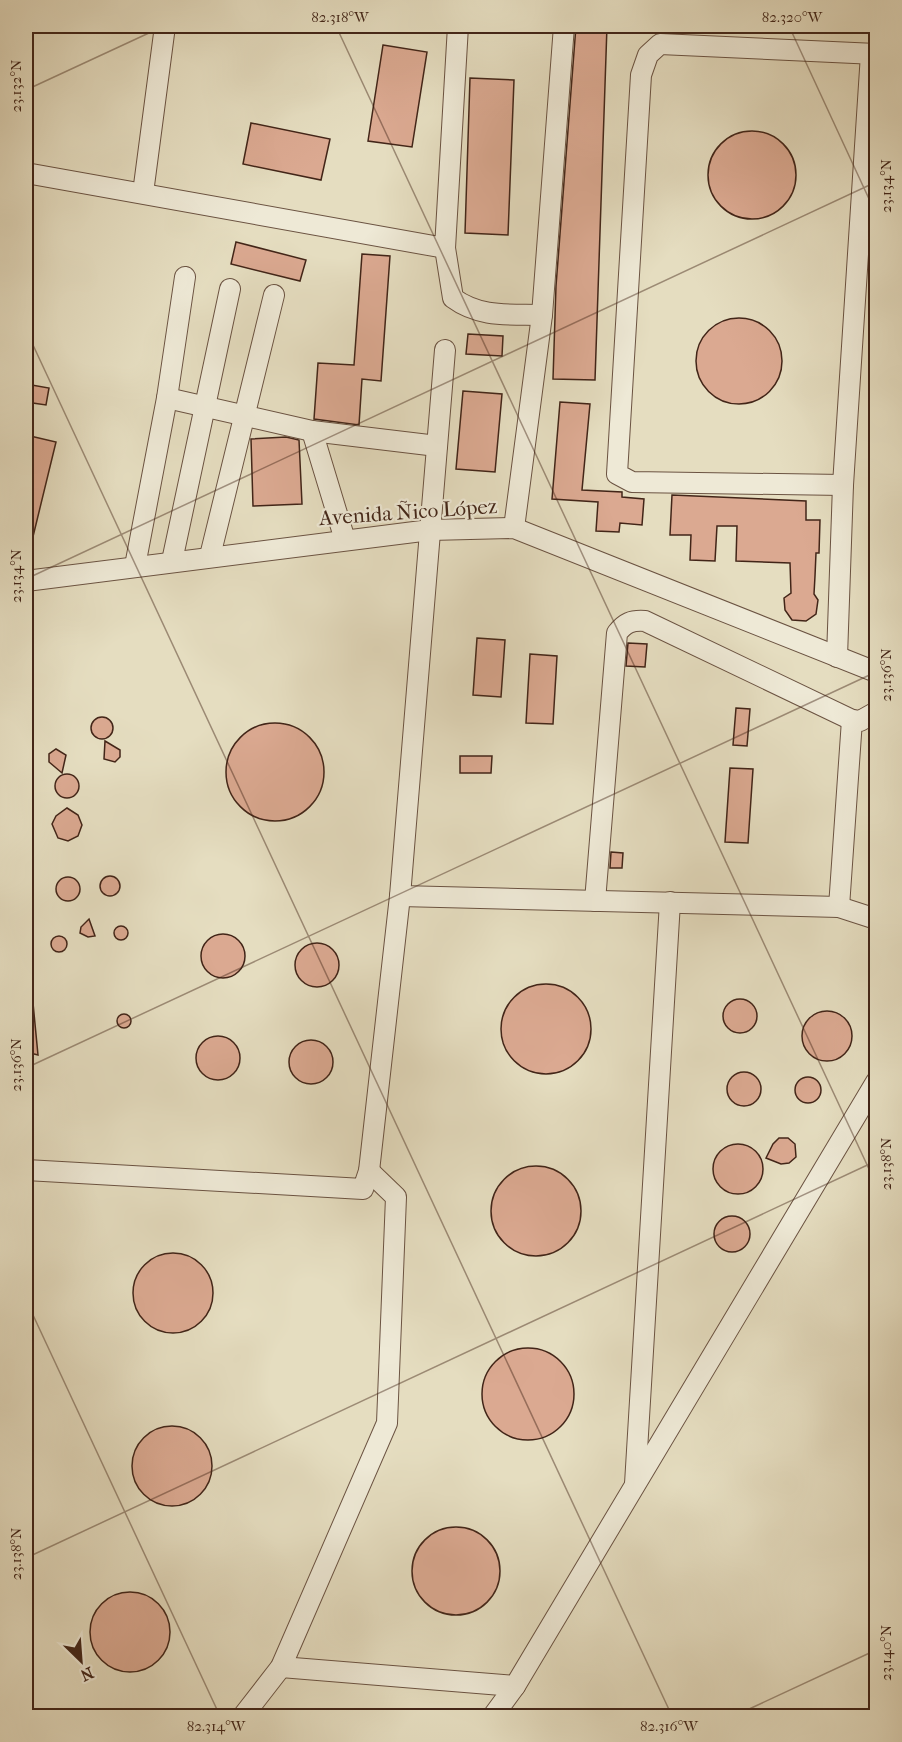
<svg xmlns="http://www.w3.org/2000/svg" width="902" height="1742" font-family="'IM FELL French Canon',serif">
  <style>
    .building { fill: #dba991; stroke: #422518; stroke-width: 1.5 }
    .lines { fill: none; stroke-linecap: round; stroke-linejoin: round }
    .minor-casing { stroke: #6b5342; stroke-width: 22 }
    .minor { stroke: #eee9d6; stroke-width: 20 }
    .ticks { fill: none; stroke: #422518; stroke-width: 1.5; stroke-opacity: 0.45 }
    .labels { text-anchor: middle; stroke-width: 4.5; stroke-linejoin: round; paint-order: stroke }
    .street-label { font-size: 21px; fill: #422518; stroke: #eee9d6 }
    .neatline { fill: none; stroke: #422518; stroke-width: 2 }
    .ticks-label { font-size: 15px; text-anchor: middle; fill: #422518 }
  </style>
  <rect width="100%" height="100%" fill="#e5ddc0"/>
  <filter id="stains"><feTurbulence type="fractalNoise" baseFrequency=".00333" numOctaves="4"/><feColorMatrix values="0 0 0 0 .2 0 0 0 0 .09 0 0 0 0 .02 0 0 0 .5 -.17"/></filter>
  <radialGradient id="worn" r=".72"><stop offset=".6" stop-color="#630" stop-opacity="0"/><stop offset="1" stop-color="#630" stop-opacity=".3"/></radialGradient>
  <g class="building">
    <path d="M 576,26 L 607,26 L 595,380 L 553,379 L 556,286 Z"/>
    <path d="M 383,45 L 427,52 L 412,147 L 368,141 Z"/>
    <path d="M 470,78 L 514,80 L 508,235 L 465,233 Z"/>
    <path d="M 251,123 L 330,139 L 321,180 L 243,164 Z"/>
    <circle cx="752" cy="175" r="44"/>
    <path d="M 236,242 L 306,260 L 300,281 L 231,264 Z"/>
    <path d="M 362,254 L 390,256 L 381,381 L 362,379 L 359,425 L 314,419 L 318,363 L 354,365 Z"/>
    <circle cx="739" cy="361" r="43"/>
    <path d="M 468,334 L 503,336 L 502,356 L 466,354 Z"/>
    <path d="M 26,384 L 49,388 L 46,405 L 26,402 Z"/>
    <path d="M 463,391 L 502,394 L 495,472 L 456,469 Z"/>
    <path d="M 560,402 L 590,404 L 582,490 L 622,492 L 622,497 L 644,499 L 642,525 L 620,523 L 619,532 L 596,531 L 598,502 L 552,499 Z"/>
    <path d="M 26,435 L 56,442 L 30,549 L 26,549 Z"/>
    <path d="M 286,437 L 299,440 L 302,504 L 253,506 L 251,439 Z"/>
    <path d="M 672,495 L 806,501 L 806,520 L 820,520 L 819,553 L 816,553 L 815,576 L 814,594 L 818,600 L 816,614 L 806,621 L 792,620 L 785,610 L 784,598 L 791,593 L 790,563 L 736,561 L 737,526 L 717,526 L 715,561 L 690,560 L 691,535 L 670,535 Z"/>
    <path d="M 477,638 L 505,640 L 501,697 L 473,695 Z"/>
    <path d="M 628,643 L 647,644 L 645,667 L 626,666 Z"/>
    <path d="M 530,654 L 557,656 L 553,724 L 526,723 Z"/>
    <path d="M 736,708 L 750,709 L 747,746 L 733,745 Z"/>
    <circle cx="102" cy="728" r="11"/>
    <circle cx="275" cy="772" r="49"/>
    <path d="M 105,741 L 120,750 L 120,757 L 115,762 L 104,759 Z"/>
    <path d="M 56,749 L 66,755 L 62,773 L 49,762 L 49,754 Z"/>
    <path d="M 460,756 L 492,756 L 491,773 L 460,773 Z"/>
    <path d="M 730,768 L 753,769 L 748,843 L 725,842 Z"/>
    <circle cx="67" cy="786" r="12"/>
    <path d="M 67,808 L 78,815 L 82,825 L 78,836 L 68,841 L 58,838 L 52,824 L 56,816 Z"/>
    <path d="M 611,852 L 623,853 L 622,868 L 610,868 Z"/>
    <circle cx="110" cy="886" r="10"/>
    <circle cx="68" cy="889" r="12"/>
    <path d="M 89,919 L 95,936 L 88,937 L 80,933 L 81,927 Z"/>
    <circle cx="121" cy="933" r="7"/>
    <circle cx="223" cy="956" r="22"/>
    <circle cx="59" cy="944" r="8"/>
    <circle cx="317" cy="965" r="22"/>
    <circle cx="546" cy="1029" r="45"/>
    <circle cx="740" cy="1016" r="17"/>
    <path d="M 33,1003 L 38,1055 L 26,1052 L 26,1004 Z"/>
    <circle cx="827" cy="1036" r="25"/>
    <circle cx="124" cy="1021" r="7"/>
    <circle cx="218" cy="1058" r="22"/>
    <circle cx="311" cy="1062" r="22"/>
    <circle cx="744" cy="1089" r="17"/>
    <circle cx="808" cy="1090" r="13"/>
    <path d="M 779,1138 L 788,1138 L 795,1144 L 796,1157 L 789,1163 L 781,1164 L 766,1158 L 773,1144 Z"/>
    <circle cx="738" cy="1169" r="25"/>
    <circle cx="536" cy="1211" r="45"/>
    <circle cx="732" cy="1234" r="18"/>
    <circle cx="173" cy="1293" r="40"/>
    <circle cx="528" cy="1394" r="46"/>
    <circle cx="172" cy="1466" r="40"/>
    <circle cx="456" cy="1571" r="44"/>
    <circle cx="130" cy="1632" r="40"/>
  </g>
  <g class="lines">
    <g class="minor-casing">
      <g id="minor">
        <path d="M 458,26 L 445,248 L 453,298 C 480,318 510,314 542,315"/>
        <path d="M 26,173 L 445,248"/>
        <path d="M 143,193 L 165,26"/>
        <path d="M 167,398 L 312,431 L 437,446"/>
        <path d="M 312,431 L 345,540"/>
        <path d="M 843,485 L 632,482 L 617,474 L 641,75 L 648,55 L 660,44 L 876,54"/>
        <path d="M 514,528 L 542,315 L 564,26"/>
        <path d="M 210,556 L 274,295"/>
        <path d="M 172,561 L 230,289"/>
        <path d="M 135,566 L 167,398 L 185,277"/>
        <path d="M 26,581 L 430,530 L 514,528 L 876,672"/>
        <path d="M 837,657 L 843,485 L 871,54"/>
        <path d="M 400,896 L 839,907 L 876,919"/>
        <path d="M 595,901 L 617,633 C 625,623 631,620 645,621 L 852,720 L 860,721 L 876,712"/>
        <path d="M 839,907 L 852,720"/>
        <path d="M 26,1170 L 363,1189 L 369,1171 L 400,896 L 445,350"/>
        <path d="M 635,1484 L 670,902"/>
        <path d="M 281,1667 L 515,1686 L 876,1082"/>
        <path d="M 243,1716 L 281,1667 L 387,1423 L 396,1197 L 369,1171"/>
        <path d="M 493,1716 L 515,1686"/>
      </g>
    </g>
    <use href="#minor" class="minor"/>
  </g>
  <path class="ticks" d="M 336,26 L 876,1184M 789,26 L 876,214M 26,90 L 164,26M 26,330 L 672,1716M 26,579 L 876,182M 26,1068 L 876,672M 26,1300 L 220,1716M 26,1558 L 876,1161M 734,1716 L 876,1650"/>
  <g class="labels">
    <g class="street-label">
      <text transform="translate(408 512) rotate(-4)" y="7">Avenida Ñico López</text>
    </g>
  </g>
  <rect width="902" height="1742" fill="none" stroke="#e5ddc0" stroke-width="66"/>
  <g transform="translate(81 1661) rotate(155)" stroke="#eee9d6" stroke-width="4.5" paint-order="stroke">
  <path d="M0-4.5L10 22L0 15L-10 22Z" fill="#422518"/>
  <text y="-9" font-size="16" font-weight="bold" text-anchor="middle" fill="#422518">N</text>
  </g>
  <rect x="33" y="33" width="836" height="1676" class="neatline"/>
  <g class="ticks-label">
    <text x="340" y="22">82.318°W</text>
    <text x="792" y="22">82.320°W</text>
    <text transform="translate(16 86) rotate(-90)" y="5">23.132°N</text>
    <text transform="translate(886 186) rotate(-90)" y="5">23.134°N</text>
    <text transform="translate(16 576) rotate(-90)" y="5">23.134°N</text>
    <text transform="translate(886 675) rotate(-90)" y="5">23.136°N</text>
    <text transform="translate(16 1065) rotate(-90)" y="5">23.136°N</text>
    <text transform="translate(886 1164) rotate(-90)" y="5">23.138°N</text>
    <text transform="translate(16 1554) rotate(-90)" y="5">23.138°N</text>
    <text transform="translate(886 1653) rotate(-90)" y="5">23.140°N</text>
    <text x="216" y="1731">82.314°W</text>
    <text x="669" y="1731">82.316°W</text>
  </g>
  <rect width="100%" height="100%" filter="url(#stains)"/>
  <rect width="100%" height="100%" fill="url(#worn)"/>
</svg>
